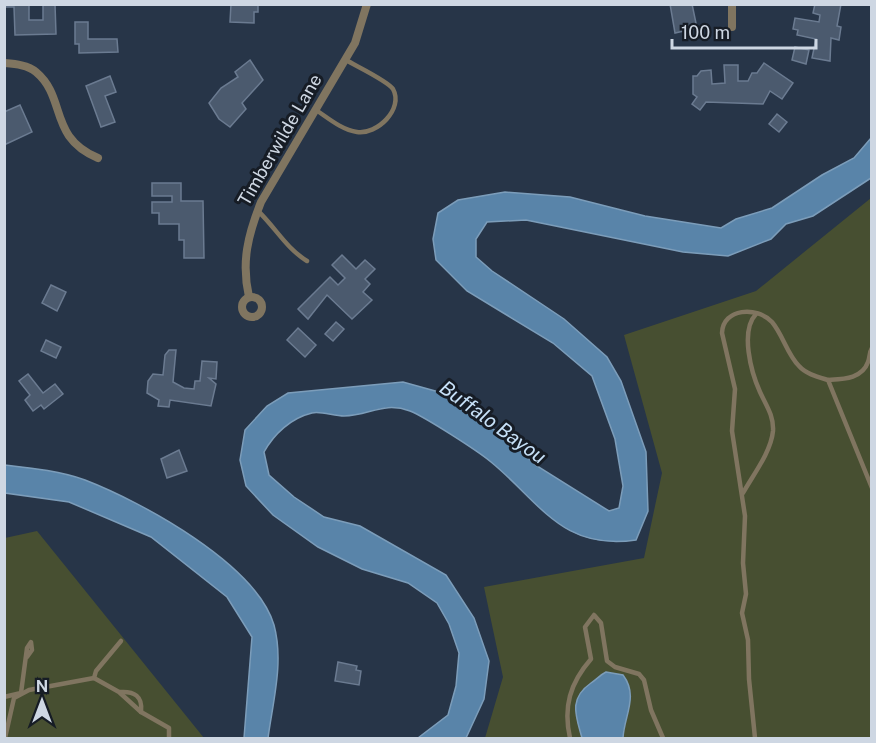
<svg xmlns="http://www.w3.org/2000/svg" width="876" height="743" font-family="'Public Sans',sans-serif">
  <style>
    .green { fill: #474f31 }
    .water { fill: #5984a9; stroke: #7c9dba; stroke-width: 1.5 }
    .building { fill: #4b5a6e; stroke: #6b7b91; stroke-width: 1.5 }
    .lines { fill: none; stroke-linecap: round; stroke-linejoin: round }
    .service { stroke: #807560; stroke-width: 4.5 }
    .minor { stroke: #807560; stroke-width: 8 }
    .labels { text-anchor: middle; stroke-width: 6; stroke-linejoin: round; paint-order: stroke }
    .street-label { font-size: 18px; fill: #ced7e3; stroke: #161c25 }
    .water-label { font-size: 20px; font-style: italic; fill: #c7e1f8; stroke: #161c25 }
  </style>
  <rect width="100%" height="100%" fill="#273548"/>
  <g class="green">
    <path d="M 871,198 L 871,738 L 485,738 L 503,677 L 484,587 L 644,558 L 662,473 L 624,335 L 756,291 Z"/>
    <path d="M 37,531 L 204,738 L 5,738 L 5,538 Z"/>
  </g>
  <g class="water">
    <path d="M 871,138 L 871,178 L 813,216 L 786,224 L 771,239 L 728,256 L 683,252 L 526,220 L 487,222 L 476,239 L 476,257 L 492,271 L 564,319 L 607,357 L 621,381 L 646,452 L 648,511 L 636,540 C 562,551 541,503 491,462 C 478,451 425,417 410,411 C 383,401 369,416 344,416 C 334,416 321,411 312,413 C 291,418 274,434 264,452 L 269,475 L 294,497 L 324,517 L 360,526 L 446,575 L 474,618 L 489,661 L 484,699 L 466,738 L 418,738 L 448,715 L 456,686 L 459,653 L 449,624 L 437,603 L 408,583 L 362,569 L 318,547 L 273,515 L 246,486 L 240,460 L 245,430 L 267,406 L 288,393 L 403,382 L 446,394 L 469,414 L 504,436 L 537,466 L 609,511 L 619,508 L 623,486 L 615,439 L 592,376 L 553,343 L 467,291 L 436,260 L 433,239 L 438,213 L 458,200 L 505,192 L 570,197 L 645,216 L 721,228 L 736,219 L 772,208 L 822,175 L 854,158 Z"/>
    <path d="M 5,465 C 31,468 60,471 85,480 C 142,502 256,564 274,625 C 284,662 273,701 268,738 L 244,738 L 252,637 L 227,597 L 151,537 L 69,502 L 5,493 Z"/>
    <path d="M 606,672 L 623,675 C 639,696 624,716 623,738 L 582,738 C 576,716 568,699 591,683 C 597,679 600,675 606,672 Z"/>
  </g>
  <g class="building">
    <path d="M 5,4 L 29,4 L 29,20 L 43,20 L 43,4 L 55,4 L 56,34 L 15,35 L 14,7 L 5,7 Z"/>
    <path d="M 231,4 L 258,4 L 258,12 L 254,12 L 254,23 L 230,22 Z"/>
    <path d="M 670,4 L 692,4 L 697,28 L 675,33 Z"/>
    <path d="M 815,4 L 841,4 L 837,26 L 841,27 L 839,40 L 831,38 L 830,61 L 812,58 L 816,39 L 797,35 L 798,30 L 793,29 L 795,18 L 819,22 L 820,15 L 813,13 Z"/>
    <path d="M 75,22 L 88,22 L 88,39 L 117,39 L 118,52 L 79,53 L 79,44 L 75,44 Z"/>
    <path d="M 795,47 L 809,50 L 806,64 L 792,60 Z"/>
    <path d="M 250,60 L 263,80 L 242,103 L 246,109 L 230,127 L 219,119 L 209,103 L 221,88 L 238,77 L 235,72 Z"/>
    <path d="M 764,63 L 793,83 L 782,99 L 770,91 L 763,104 L 706,102 L 700,110 L 692,104 L 697,97 L 693,94 L 693,76 L 697,76 L 701,71 L 711,70 L 712,84 L 725,83 L 724,65 L 738,65 L 738,81 L 748,81 L 752,73 L 757,73 Z"/>
    <path d="M 110,76 L 116,92 L 105,96 L 115,122 L 101,127 L 86,86 Z"/>
    <path d="M 20,105 L 32,132 L 4,145 L 4,112 Z"/>
    <path d="M 777,114 L 787,122 L 779,132 L 769,124 Z"/>
    <path d="M 152,183 L 181,183 L 181,201 L 203,201 L 204,258 L 184,258 L 184,240 L 179,240 L 179,224 L 159,224 L 159,213 L 152,213 L 152,202 L 172,202 L 172,196 L 152,196 Z"/>
    <path d="M 342,255 L 356,269 L 365,260 L 375,269 L 365,279 L 370,284 L 363,292 L 372,300 L 352,319 L 327,295 L 308,319 L 298,309 L 330,277 L 338,285 L 345,278 L 332,265 Z"/>
    <path d="M 51,285 L 66,292 L 57,311 L 42,303 Z"/>
    <path d="M 336,322 L 344,329 L 333,341 L 325,334 Z"/>
    <path d="M 298,328 L 316,345 L 305,357 L 287,340 Z"/>
    <path d="M 46,340 L 61,347 L 56,358 L 41,351 Z"/>
    <path d="M 169,350 L 176,350 L 173,382 L 184,388 L 194,389 L 195,381 L 200,381 L 202,361 L 217,362 L 216,379 L 209,378 L 216,384 L 211,406 L 170,400 L 169,407 L 158,406 L 159,400 L 147,393 L 148,381 L 153,374 L 163,375 L 165,355 Z"/>
    <path d="M 28,374 L 43,393 L 55,384 L 63,394 L 44,409 L 41,405 L 33,411 L 25,400 L 30,395 L 19,381 Z"/>
    <path d="M 179,450 L 187,471 L 167,478 L 161,459 Z"/>
    <path d="M 338,662 L 357,666 L 356,670 L 361,671 L 359,685 L 335,681 Z"/>
  </g>
  <g class="lines">
    <g class="service">
      <path d="M 316,110 C 328,118 342,130 357,132 C 377,135 404,109 393,89 C 388,81 356,66 346,60"/>
      <path d="M 258,211 C 275,227 286,248 307,261"/>
      <path d="M 828,380 C 843,379 862,379 868,362 C 870,357 869,353 872,348"/>
      <path d="M 743,493 C 753,475 771,452 773,431 C 774,416 766,405 760,392 C 751,372 740,331 756,314"/>
      <path d="M 94,678 L 119,692 L 141,712 L 169,728 L 169,738"/>
      <path d="M 120,692 C 134,691 143,696 141,712"/>
      <path d="M 4,697 L 21,693 L 27,648 L 31,642 L 32,650 L 27,657"/>
      <path d="M 5,738 L 14,698 L 29,690 L 94,678 L 96,671 L 121,641"/>
      <path d="M 570,738 C 563,707 570,683 591,659 L 585,627 L 594,615 L 601,623 L 607,661 L 615,667 L 639,674 L 644,680 L 651,710 L 663,738"/>
      <path d="M 755,738 L 749,679 L 748,640 L 742,613 L 746,594 L 743,563 L 745,516 L 732,431 L 735,389 L 722,333 C 723,308 757,306 772,322 C 783,335 787,354 799,366 C 806,374 818,377 828,380 L 872,488"/>
    </g>
    <g class="minor">
      <path d="M 732,4 L 732,27"/>
      <path d="M 4,63 C 15,64 28,65 36,72 C 67,98 48,137 98,158"/>
      <circle cx="252" cy="307" r="10"/>
      <path d="M 249,297 C 241,262 248,235 261,202 L 355,43 L 367,4"/>
    </g>
  </g>
  <g class="labels">
    <g class="street-label">
      <text transform="translate(280 140) rotate(-60)" y="6">Timberwilde Lane</text>
    </g>
    <g class="water-label">
      <text transform="translate(493 422) rotate(36)" y="7">Buffalo Bayou</text>
    </g>
  </g>
  <rect width="876" height="743" fill="none" stroke="#ced7e3" stroke-width="12"/>
  <g transform="translate(42 701)" stroke="#161c25" stroke-width="4.5" paint-order="stroke">
  <path d="M0-4.5L10 22L0 15L-10 22Z" fill="#ced7e3"/>
  <text y="-9" font-size="16" font-weight="bold" text-anchor="middle" fill="#ced7e3">N</text>
  </g>
  <path d="M672 39v9h144v-9" fill="none" stroke="#ced7e3" stroke-width="3"/>
  <text x="681" y="39" font-size="18" fill="#ced7e3" stroke="#161c25" stroke-width="4.5" paint-order="stroke">100 m</text>
</svg>
